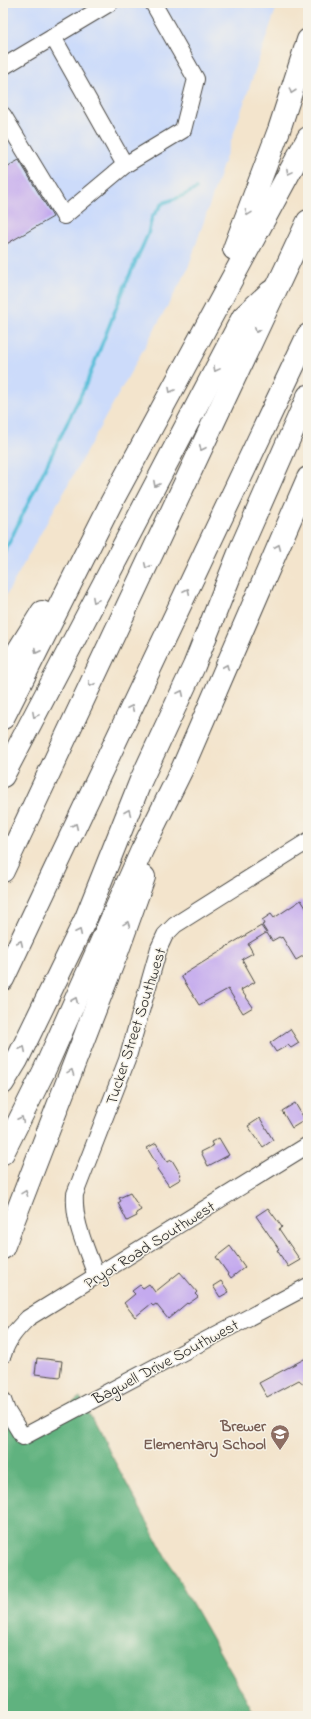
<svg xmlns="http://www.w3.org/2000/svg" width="311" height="1719" font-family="'Indie Flower',sans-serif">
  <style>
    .built { fill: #ccdbfa }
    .forest { fill: #61b27f; stroke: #466e55 }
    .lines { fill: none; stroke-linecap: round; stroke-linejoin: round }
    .stream { stroke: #5abfd8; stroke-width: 3.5 }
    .building { fill: #c4aaee }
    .minor-casing { stroke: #494743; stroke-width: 18 }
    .highway-casing { stroke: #494743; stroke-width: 24 }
    .minor { stroke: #fff; stroke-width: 16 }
    .highway { stroke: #fff; stroke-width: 22 }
    .oneway { stroke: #a0a0a0 }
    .labels { text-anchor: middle; stroke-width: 3; stroke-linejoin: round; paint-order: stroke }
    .street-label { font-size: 16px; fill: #2b2b2b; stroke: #f7f3e8 }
    .education-label { font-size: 16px; font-weight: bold; fill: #785e54; stroke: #f7f3e8; text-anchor: end }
  </style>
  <rect width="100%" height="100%" fill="#f7f3e8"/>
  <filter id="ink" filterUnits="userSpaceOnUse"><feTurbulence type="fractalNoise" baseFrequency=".025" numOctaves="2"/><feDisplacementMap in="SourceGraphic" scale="8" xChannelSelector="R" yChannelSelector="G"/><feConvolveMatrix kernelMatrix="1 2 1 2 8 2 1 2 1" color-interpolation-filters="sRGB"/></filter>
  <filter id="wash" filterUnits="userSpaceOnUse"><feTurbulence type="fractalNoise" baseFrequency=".012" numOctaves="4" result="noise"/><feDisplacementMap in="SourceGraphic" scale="16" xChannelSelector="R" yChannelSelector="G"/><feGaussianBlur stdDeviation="0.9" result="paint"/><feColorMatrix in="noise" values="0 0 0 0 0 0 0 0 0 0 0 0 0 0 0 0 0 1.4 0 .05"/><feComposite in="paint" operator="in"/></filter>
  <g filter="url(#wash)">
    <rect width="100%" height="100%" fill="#f3e4cc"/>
    <path class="built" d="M 3,3 L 278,3 L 187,271 L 3,601 Z"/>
    <path class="forest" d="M 80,1397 L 172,1568 L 248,1702 L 255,1716 L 3,1716 L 3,1410 L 28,1438 Z"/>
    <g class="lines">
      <path class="stream" d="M 3,555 L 87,382 L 126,283 L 148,234 L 152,217 L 163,203 L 180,197 L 196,189"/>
    </g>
    <g id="blocks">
      <g class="building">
        <path d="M 19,160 L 53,217 L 3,246 L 3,169 Z"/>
        <path d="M 301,900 L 308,911 L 308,953 L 296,960 L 282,937 L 281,938 L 279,937 L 272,941 L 262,925 L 264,924 L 262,920 L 271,914 L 274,918 Z"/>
        <path d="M 261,926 L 266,933 L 248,944 L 253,953 L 242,959 L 255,982 L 241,990 L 253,1007 L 243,1013 L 228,989 L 199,1005 L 181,976 L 226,948 L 226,947 Z"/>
        <path d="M 290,1029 L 299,1043 L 291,1048 L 288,1045 L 276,1052 L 270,1043 Z"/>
        <path d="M 295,1103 L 305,1120 L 292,1128 L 282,1111 Z"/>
        <path d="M 260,1118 L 273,1140 L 263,1147 L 248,1126 Z"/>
        <path d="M 219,1138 L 229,1155 L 208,1166 L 201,1152 L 213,1146 L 211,1142 Z"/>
        <path d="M 156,1143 L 167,1162 L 172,1160 L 181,1175 L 179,1176 L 181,1179 L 169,1186 L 157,1169 L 159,1168 L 147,1148 Z"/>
        <path d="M 130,1193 L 141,1210 L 136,1213 L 137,1216 L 127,1221 L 118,1203 L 121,1201 L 119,1198 Z"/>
        <path d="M 268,1208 L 282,1227 L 279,1229 L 300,1260 L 288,1267 L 277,1250 L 279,1249 L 256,1216 Z"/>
        <path d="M 230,1246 L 245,1267 L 231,1278 L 216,1257 Z"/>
        <path d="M 180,1272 L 197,1292 L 195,1294 L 198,1297 L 188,1304 L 187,1303 L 168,1319 L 156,1304 L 153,1306 L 151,1304 L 135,1317 L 124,1303 L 135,1294 L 132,1291 L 140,1285 L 143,1288 L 149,1284 L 155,1292 Z"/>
        <path d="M 221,1281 L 229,1292 L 220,1297 L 213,1286 Z"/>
        <path d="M 308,1357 L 308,1388 L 299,1380 L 267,1397 L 259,1383 Z"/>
        <path d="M 37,1358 L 62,1361 L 60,1377 L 35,1374 Z"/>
      </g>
    </g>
  </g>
  <g filter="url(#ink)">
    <use href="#blocks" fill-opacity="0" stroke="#494743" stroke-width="1"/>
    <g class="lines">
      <g class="minor-casing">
        <g id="minor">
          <path d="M 53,37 L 125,165"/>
          <path d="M 3,67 L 110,3"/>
          <path d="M 3,115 L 64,216 L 125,165 L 183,130 L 196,79 L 153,3"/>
          <path d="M 96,1276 C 87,1249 73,1223 75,1194 L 127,1060 L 159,948 L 165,935 L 175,925 L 308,841"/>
          <path d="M 3,1355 C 7,1340 17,1329 28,1318 L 308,1145"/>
          <path d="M 3,1400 L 7,1411 L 23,1437 L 308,1286"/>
        </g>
      </g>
      <g class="highway-casing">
        <g id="highway">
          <path d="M 234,249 L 279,130 L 308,40"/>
          <path d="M 3,675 L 42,612"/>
          <path d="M 3,718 L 111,503 L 308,138"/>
          <path d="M 3,776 L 243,317 L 270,292"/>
          <path d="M 3,871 L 308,221"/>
          <path d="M 3,979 L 308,335"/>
          <path d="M 3,1083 L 17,1060 L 86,918 L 141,780 L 194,666 L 241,548 L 308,396"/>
          <path d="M 3,1153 L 44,1071 L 142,850 L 183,767 L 308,478"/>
          <path d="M 3,1248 L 118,950 L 144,877"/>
        </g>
      </g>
      <use href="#minor" class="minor"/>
      <use href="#highway" class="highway"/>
    </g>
    <defs><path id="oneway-chevron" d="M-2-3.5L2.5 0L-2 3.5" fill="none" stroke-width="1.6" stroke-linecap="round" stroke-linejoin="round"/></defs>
    <g class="oneway">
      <use href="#oneway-chevron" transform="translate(292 91) rotate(109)"/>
      <use href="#oneway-chevron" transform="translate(289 172) rotate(118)"/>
      <use href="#oneway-chevron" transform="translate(248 213) rotate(111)"/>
      <use href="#oneway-chevron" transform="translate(257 330) rotate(115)"/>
      <use href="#oneway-chevron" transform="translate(216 369) rotate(118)"/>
      <use href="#oneway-chevron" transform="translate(171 390) rotate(118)"/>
      <use href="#oneway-chevron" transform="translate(202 448) rotate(115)"/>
      <use href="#oneway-chevron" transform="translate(156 484) rotate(118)"/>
      <use href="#oneway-chevron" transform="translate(278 547) rotate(-67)"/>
      <use href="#oneway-chevron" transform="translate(147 566) rotate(115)"/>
      <use href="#oneway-chevron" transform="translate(187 591) rotate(-65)"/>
      <use href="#oneway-chevron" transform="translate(95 600) rotate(118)"/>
      <use href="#oneway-chevron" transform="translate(37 651) rotate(117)"/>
      <use href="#oneway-chevron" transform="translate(226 667) rotate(-67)"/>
      <use href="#oneway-chevron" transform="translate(91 684) rotate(115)"/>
      <use href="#oneway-chevron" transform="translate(181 693) rotate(-65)"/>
      <use href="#oneway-chevron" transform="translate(131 708) rotate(-65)"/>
      <use href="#oneway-chevron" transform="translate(35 715) rotate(118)"/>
      <use href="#oneway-chevron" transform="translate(128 812) rotate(-68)"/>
      <use href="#oneway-chevron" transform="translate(75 826) rotate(-65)"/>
      <use href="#oneway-chevron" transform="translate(127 924) rotate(-70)"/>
      <use href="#oneway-chevron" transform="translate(79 932) rotate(-65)"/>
      <use href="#oneway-chevron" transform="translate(20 943) rotate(-65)"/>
      <use href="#oneway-chevron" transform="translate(75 1000) rotate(-67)"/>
      <use href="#oneway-chevron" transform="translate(23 1049) rotate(-64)"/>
      <use href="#oneway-chevron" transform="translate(71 1072) rotate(-69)"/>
      <use href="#oneway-chevron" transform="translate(21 1119) rotate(-64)"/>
      <use href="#oneway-chevron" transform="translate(25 1193) rotate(-69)"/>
    </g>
  </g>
  <defs>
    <g id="school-pin" transform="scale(1)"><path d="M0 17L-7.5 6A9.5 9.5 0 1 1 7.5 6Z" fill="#8d6e63" stroke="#f7f3e8"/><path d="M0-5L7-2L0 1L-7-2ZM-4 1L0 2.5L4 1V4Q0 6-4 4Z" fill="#fff"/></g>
  </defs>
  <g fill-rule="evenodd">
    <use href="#school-pin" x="280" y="1434"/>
  </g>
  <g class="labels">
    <g class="street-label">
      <text transform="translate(135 1026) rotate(-72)" y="6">Tucker Street Southwest</text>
      <text transform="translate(149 1244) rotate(-32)" y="6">Pryor Road Southwest</text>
      <text transform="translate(165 1361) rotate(-28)" y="6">Bagwell Drive Southwest</text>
    </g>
    <g class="education-label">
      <text x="266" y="1431">Brewer<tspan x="266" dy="18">Elementary School</tspan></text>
    </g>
  </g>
  <rect width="311" height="1719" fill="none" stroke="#f7f3e8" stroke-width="16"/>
</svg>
